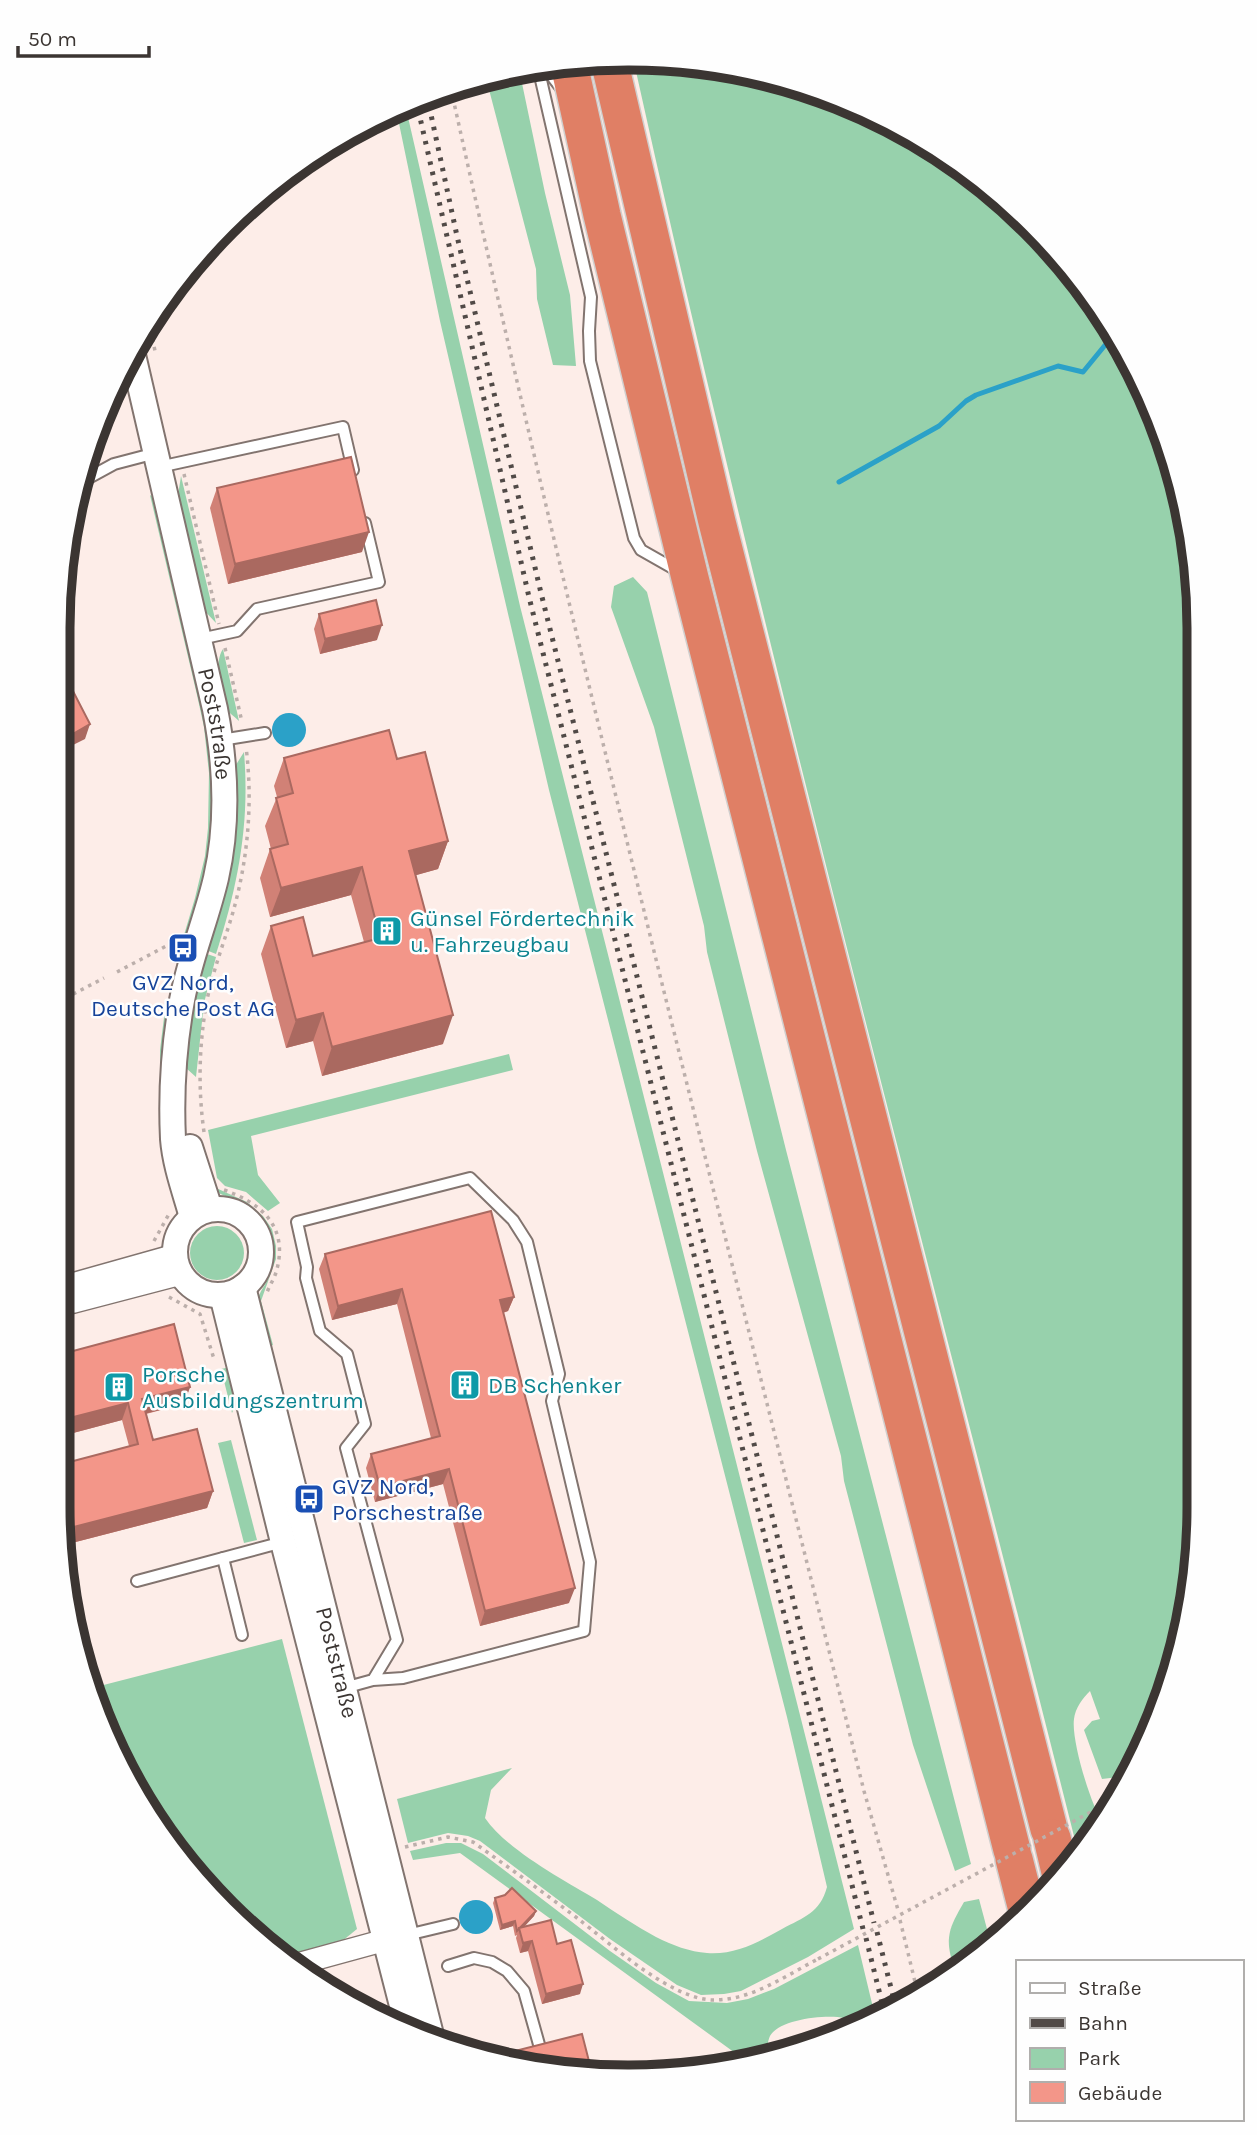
<svg xmlns="http://www.w3.org/2000/svg" width="1257" height="2135" font-family="Karla,sans-serif">
  <style>
    .green { fill: #97d1ac }
    .water { fill: #2ba1c8 }
    .lines { fill: none; stroke-linecap: round; stroke-linejoin: round }
    .stream { stroke: #2ba1c8; stroke-width: 5 }
    .service-casing { stroke: #82746f; stroke-width: 14 }
    .minor-casing { stroke: #82746f; stroke-width: 24 }
    .tertiary-casing { stroke: #82746f; stroke-width: 28 }
    .motorway-casing { stroke: #d0cfce; stroke-width: 40 }
    .path { stroke: #bcafab; stroke-width: 3.5; stroke-dasharray: 3.5 5; stroke-linecap: butt }
    .service { stroke: #fff; stroke-width: 10 }
    .minor { stroke: #fff; stroke-width: 21 }
    .tertiary { stroke: #fff; stroke-width: 24 }
    .motorway { stroke: #e07f65; stroke-width: 37 }
    .rail { stroke: #514a47; stroke-width: 5; stroke-dasharray: 3.5 7; stroke-linecap: butt }
    .path-bridge { stroke: #bcafab; stroke-width: 3.5; stroke-dasharray: 3.5 5; stroke-linecap: butt }
    .wall { fill: #d18176 }
    .shaded-wall { fill: #aa6960 }
    .building { fill: #f39689; stroke: #aa6960; stroke-width: 2 }
    .labels { text-anchor: middle; stroke-width: 5; stroke-linejoin: round; paint-order: stroke }
    .street-label { font-size: 23px; fill: #3b3532; stroke: #fefefe }
    .culture-label { font-size: 23px; fill: #0d838f; stroke: #fefefe; text-anchor: start }
    .transit-label { font-size: 23px; fill: #164399; stroke: #fefefe }
    .rim { fill: none; stroke: #3b3532; stroke-width: 9 }
  </style>
  <rect width="100%" height="100%" fill="#fdede8"/>
  <g class="green">
    <path d="M 633,58 L 739,69 L 847,101 L 945,154 L 1032,225 L 1123,343 L 1169,445 L 1198,591 L 1198,1544 L 1169,1690 L 1127,1776 L 1102,1779 L 1084,1730 L 1092,1721 L 1100,1719 L 1090,1691 C 1083,1698 1075,1708 1074,1719 C 1071,1740 1091,1806 1103,1823 L 1078,1852 C 928,1255 766,660 633,58 Z"/>
    <path d="M 519,69 L 545,193 L 570,295 L 576,366 L 553,365 L 537,299 L 536,269 L 486,78 Z"/>
    <path d="M 405,104 L 520,606 L 854,1929 L 808,1957 L 741,1991 L 724,1994 L 701,1995 L 677,1985 L 610,1939 L 480,1841 L 468,1836 L 448,1833 L 408,1843 L 397,1799 L 512,1768 L 491,1790 L 485,1818 C 507,1850 563,1880 597,1900 C 616,1913 636,1926 656,1937 C 672,1945 690,1952 707,1953 C 736,1955 758,1942 782,1929 C 804,1917 820,1913 827,1887 L 787,1717 L 549,790 L 440,321 L 396,109 Z"/>
    <path d="M 181,476 L 216,623 L 202,608 L 177,502 Z"/>
    <path d="M 150,495 L 154,498 L 203,694 L 215,773 L 210,857 L 186,946 L 181,945 L 195,898 L 205,856 L 208,828 L 209,773 L 204,727 L 197,695 Z"/>
    <path d="M 633,577 L 647,592 L 786,1150 L 971,1864 L 955,1871 L 913,1745 L 844,1481 L 841,1456 L 757,1151 L 707,952 L 704,926 L 654,727 L 611,607 L 614,586 Z"/>
    <path d="M 223,649 L 239,721 C 235,717 229,713 226,709 C 219,697 214,661 223,649 Z"/>
    <path d="M 244,752 C 250,824 238,885 216,954 L 206,950 L 234,768 Z"/>
    <path d="M 204,953 L 216,957 L 204,1003 L 196,1077 L 186,1068 L 189,1020 Z"/>
    <path d="M 166,1001 L 171,1008 L 161,1116 L 160,1050 Z"/>
    <path d="M 509,1054 L 513,1070 L 251,1136 L 258,1175 L 280,1203 L 268,1211 L 246,1192 L 225,1186 L 217,1178 L 208,1130 Z"/>
    <path d="M 216,1188 L 247,1202 L 263,1216 L 272,1229 L 276,1246 L 276,1259 L 261,1301 L 273,1345 L 267,1347 C 264,1333 258,1317 258,1304 C 257,1292 267,1285 270,1274 C 279,1251 272,1225 253,1209 C 241,1199 226,1199 214,1190 Z"/>
    <circle cx="217" cy="1253" r="27"/>
    <path d="M 235,1366 L 241,1392 L 232,1413 L 221,1369 Z"/>
    <path d="M 231,1440 L 257,1540 L 244,1543 L 218,1443 Z"/>
    <path d="M 282,1639 L 357,1929 L 341,1942 L 286,1958 L 175,1854 L 88,1689 Z"/>
    <path d="M 446,1843 L 461,1843 L 483,1854 L 610,1951 L 656,1983 L 689,2001 L 727,2003 L 748,1999 L 774,1989 L 858,1945 L 875,2016 L 859,2026 C 854,2024 849,2020 844,2018 C 827,2014 779,2019 770,2036 C 768,2040 767,2048 766,2053 L 742,2058 L 460,1853 L 413,1860 L 410,1851 Z"/>
    <path d="M 979,1899 L 991,1944 L 954,1967 C 944,1938 949,1928 964,1902 Z"/>
  </g>
  <g class="water">
    <circle cx="289" cy="730" r="17"/>
    <circle cx="476" cy="1917" r="17"/>
  </g>
  <g class="lines">
    <path class="stream" d="M 839,482 L 939,426 L 966,401 L 976,395 L 1058,366 L 1083,372 L 1115,333"/>
    <g class="service-casing">
      <g id="service">
        <path d="M 544,66 L 561,88"/>
        <path d="M 538,67 L 591,297 L 589,331 L 590,361 L 634,538 L 641,550 L 678,571"/>
        <path d="M 159,467 L 343,427 L 353,470"/>
        <path d="M 81,482 L 114,464 L 156,453"/>
        <path d="M 200,639 L 237,631 L 257,609 L 379,582 L 365,523"/>
        <path d="M 221,740 L 265,733"/>
        <path d="M 223,1558 L 242,1635"/>
        <path d="M 137,1581 L 283,1542"/>
        <path d="M 344,1688 L 373,1680 L 403,1678 L 584,1631 L 590,1562 L 552,1401 L 559,1374 L 527,1242 L 513,1220 L 470,1178 L 297,1222 L 307,1267 L 306,1278 L 320,1331 L 347,1354 L 365,1424 L 346,1448 L 397,1640 L 373,1680"/>
        <path d="M 407,1935 L 453,1924"/>
        <path d="M 448,1966 L 474,1958 L 492,1962 L 507,1971 L 524,1991 L 540,2048"/>
      </g>
    </g>
    <g class="minor-casing">
      <g id="minor">
        <path d="M 58,1288 L 175,1255"/>
        <path d="M 58,1304 L 74,1302 L 181,1274"/>
        <path d="M 294,1965 L 400,1936"/>
      </g>
    </g>
    <g class="tertiary-casing">
      <g id="tertiary">
        <path id="s1" d="M 133,355 L 215,709 C 226,765 229,821 216,878 C 206,921 188,962 181,1006 C 174,1047 171,1097 173,1139 C 175,1165 185,1192 192,1217"/>
        <path d="M 190,1147 L 210,1209"/>
        <circle cx="218" cy="1252" r="43"/>
        <path id="s2" d="M 243,1287 L 431,2035"/>
        <path d="M 222,1295 L 283,1542 L 407,2025"/>
      </g>
    </g>
    <g class="motorway-casing">
      <g id="motorway">
        <path d="M 609,60 L 717,522 L 1049,1829"/>
        <path d="M 569,64 L 602,215 L 690,578 L 1012,1850"/>
        <path d="M 1052,1838 L 1060,1872"/>
        <path d="M 1014,1859 L 1027,1910"/>
      </g>
    </g>
    <g class="path">
      <path d="M 451,89 C 576,659 723,1224 864,1791 L 898,1910"/>
      <path d="M 149,322 L 155,351"/>
      <path d="M 184,474 L 219,624"/>
      <path d="M 225,648 L 242,722"/>
      <path d="M 117,972 L 170,944 L 177,946"/>
      <path d="M 58,1002 L 104,978"/>
      <path d="M 204,1132 C 198,1089 199,1048 206,1005 C 212,973 224,943 233,912 C 248,859 253,802 246,747"/>
      <path d="M 224,1190 C 261,1203 288,1226 277,1269 C 275,1278 269,1286 266,1295"/>
      <path d="M 154,1241 L 169,1214"/>
      <path d="M 169,1297 L 200,1314 L 214,1359"/>
      <path d="M 1098,1803 L 1106,1818"/>
      <path d="M 405,1847 L 448,1837 L 473,1842 C 508,1867 543,1892 577,1918 C 611,1944 671,2000 714,2000 C 752,2000 785,1976 818,1959"/>
      <path d="M 900,1920 L 917,1990"/>
    </g>
    <use href="#service" class="service"/>
    <use href="#minor" class="minor"/>
    <use href="#tertiary" class="tertiary"/>
    <use href="#motorway" class="motorway"/>
    <g class="rail">
      <path d="M 427,96 L 457,236 L 541,593 L 874,1923"/>
      <path d="M 416,100 L 529,597 L 863,1929"/>
      <path d="M 877,1932 L 895,2004"/>
      <path d="M 866,1938 L 884,2011"/>
    </g>
    <path class="path-bridge" d="M 818,1959 L 1115,1799"/>
  </g>
  <g class="wall">
    <path d="M 217,488 L 362,552 L 228,584 L 210,508 Z"/>
    <path d="M 319,614 L 377,640 L 320,654 L 314,629 Z"/>
    <path d="M 284,758 L 397,759 L 448,841 L 438,869 L 416,875 L 443,1044 L 322,1076 L 313,1041 L 286,1048 L 261,954 L 271,926 L 313,956 L 364,942 L 351,895 L 270,917 L 260,878 L 270,849 L 271,849 L 265,826 L 277,797 L 274,786 Z"/>
    <path d="M 325,1254 L 514,1297 L 508,1311 L 503,1313 L 569,1603 L 480,1626 L 443,1484 L 375,1502 L 366,1468 L 371,1454 L 431,1438 L 397,1304 L 332,1320 L 319,1269 Z"/>
    <path d="M 58,1355 L 190,1387 L 184,1404 L 146,1414 L 153,1440 L 213,1491 L 207,1508 L 64,1545 L 58,1507 L 129,1446 L 122,1420 L 58,1437 Z"/>
    <path d="M 495,1898 L 536,1911 L 534,1916 L 524,1927 L 557,1944 L 580,1994 L 542,2004 L 528,1951 L 520,1953 L 516,1938 L 517,1935 L 515,1936 L 513,1926 L 500,1930 L 493,1903 Z"/>
  </g>
  <g class="shaded-wall">
    <path d="M 369,532 L 362,552 L 228,584 L 235,564 Z"/>
    <path d="M 382,625 L 377,640 L 320,654 L 325,639 Z"/>
    <path d="M 90,724 L 85,739 L 73,745 L 69,756 L 59,762 L 59,750 L 71,735 Z"/>
    <path d="M 448,841 L 438,869 L 399,880 L 409,851 Z"/>
    <path d="M 362,867 L 351,895 L 270,917 L 281,888 Z"/>
    <path d="M 323,1013 L 313,1041 L 286,1048 L 296,1020 Z"/>
    <path d="M 453,1015 L 443,1044 L 322,1076 L 332,1047 Z"/>
    <path d="M 402,1289 L 397,1304 L 332,1320 L 338,1306 Z"/>
    <path d="M 514,1297 L 508,1311 L 495,1315 L 500,1300 Z"/>
    <path d="M 190,1387 L 184,1404 L 136,1416 L 142,1399 Z"/>
    <path d="M 128,1403 L 122,1420 L 58,1437 L 58,1421 Z"/>
    <path d="M 449,1469 L 443,1484 L 375,1502 L 380,1487 Z"/>
    <path d="M 213,1491 L 207,1508 L 64,1545 L 62,1530 Z"/>
    <path d="M 575,1588 L 569,1603 L 480,1626 L 485,1611 Z"/>
    <path d="M 536,1911 L 534,1916 L 520,1931 L 520,1929 Z"/>
    <path d="M 515,1921 L 513,1926 L 500,1930 L 502,1925 Z"/>
    <path d="M 532,1941 L 528,1951 L 520,1953 L 523,1943 Z"/>
    <path d="M 583,1984 L 580,1994 L 542,2004 L 546,1994 Z"/>
  </g>
  <g class="building">
    <path d="M 351,457 L 369,532 L 235,564 L 217,488 Z"/>
    <path d="M 376,600 L 382,625 L 325,639 L 319,614 Z"/>
    <path d="M 59,664 L 90,724 L 71,735 L 75,742 L 59,750 Z"/>
    <path d="M 389,730 L 397,759 L 425,752 L 448,841 L 409,851 L 453,1015 L 332,1047 L 323,1013 L 296,1020 L 271,926 L 303,917 L 313,956 L 380,938 L 362,867 L 281,888 L 270,849 L 288,844 L 276,798 L 293,793 L 284,758 Z"/>
    <path d="M 491,1211 L 514,1297 L 500,1300 L 575,1588 L 485,1611 L 449,1469 L 380,1487 L 371,1454 L 440,1436 L 402,1289 L 338,1306 L 325,1254 Z"/>
    <path d="M 174,1324 L 190,1387 L 142,1399 L 153,1440 L 197,1429 L 213,1491 L 62,1530 L 58,1507 L 58,1465 L 138,1444 L 128,1403 L 58,1421 L 58,1355 Z"/>
    <path d="M 512,1888 L 536,1911 L 517,1931 L 515,1921 L 502,1925 L 495,1898 L 505,1895 Z"/>
    <path d="M 551,1920 L 557,1944 L 571,1940 L 583,1984 L 546,1994 L 532,1941 L 523,1943 L 519,1928 Z"/>
    <path d="M 582,2034 L 591,2069 L 487,2058 Z"/>
  </g>
  <defs>
    <g id="building-square" transform="scale(1.575)"><rect x="-9" y="-9" width="18" height="18" rx="4" fill="#0f9aa8" stroke="#fefefe"/><path d="M-4-6H4V6H1V3H-1V6H-4ZM-2.5-4.3h1.7v1.8h-1.7ZM.8-4.3h1.7v1.8H.8ZM-2.5-1h1.7V.8h-1.7ZM.8-1h1.7V.8H.8Z" fill="#fff"/></g>
    <g id="bus-square" transform="scale(1.575)"><rect x="-9" y="-9" width="18" height="18" rx="4" fill="#1a4fb4" stroke="#fefefe"/><path d="M-5-6H5V4H4V6H2V4H-2V6H-4V4H-5ZM-3.5-4V0h7V-4ZM-3.5 1.2v1.5H-2V1.2ZM2 1.2v1.5H3.5V1.2Z" fill="#fff"/></g>
  </defs>
  <g fill-rule="evenodd">
    <use href="#building-square" x="387" y="931"/>
    <use href="#bus-square" x="183" y="948"/>
    <use href="#building-square" x="465" y="1385"/>
    <use href="#building-square" x="119" y="1387"/>
    <use href="#bus-square" x="309" y="1499"/>
  </g>
  <g class="labels">
    <g class="street-label">
      <text dy="8" stroke="none"><textPath href="#s1" startOffset="378">Poststraße</textPath></text>
      <text dy="8" stroke="none"><textPath href="#s2" startOffset="387">Poststraße</textPath></text>
    </g>
    <g class="culture-label">
      <text x="410" y="926">Günsel Fördertechnik<tspan x="410" dy="26">u. Fahrzeugbau</tspan></text>
      <text x="142" y="1382">Porsche<tspan x="142" dy="26">Ausbildungszentrum</tspan></text>
      <text x="488" y="1393">DB Schenker</text>
    </g>
    <g class="transit-label">
      <text x="183" y="990">GVZ Nord,<tspan x="183" dy="26">Deutsche Post AG</tspan></text>
      <text x="332" y="1494" text-anchor="start">GVZ Nord,<tspan x="332" dy="26">Porschestraße</tspan></text>
    </g>
  </g>
  <path d="M0 0H1257V2135H0ZM628 70H629A558 558 0 0 1 1187 628V1507A558 558 0 0 1 629 2065H628A558 558 0 0 1 70 1507V628A558 558 0 0 1 628 70Z" fill="#fefefe" fill-rule="evenodd"/>
  <path class="rim" d="M628 70H629A558 558 0 0 1 1187 628V1507A558 558 0 0 1 629 2065H628A558 558 0 0 1 70 1507V628A558 558 0 0 1 628 70Z"/>
  <rect x="1016" y="1960" width="228" height="161" fill="#fefefe" stroke="#b0aeac" stroke-width="2"/>
  <rect x="1030" y="1983" width="35" height="10" fill="#ffffff" stroke="#b0aeac" stroke-width="2"/>
  <text x="1078" y="1995" font-size="21" fill="#3b3532">Straße</text>
  <rect x="1030" y="2018" width="35" height="10" fill="#514a47" stroke="#b0aeac" stroke-width="2"/>
  <text x="1078" y="2030" font-size="21" fill="#3b3532">Bahn</text>
  <rect x="1030" y="2048" width="35" height="21" fill="#97d1ac" stroke="#b0aeac" stroke-width="2"/>
  <text x="1078" y="2065" font-size="21" fill="#3b3532">Park</text>
  <rect x="1030" y="2082" width="35" height="21" fill="#f39689" stroke="#b0aeac" stroke-width="2"/>
  <text x="1078" y="2100" font-size="21" fill="#3b3532">Gebäude</text>
  <path d="M18 46v10h131v-10" fill="none" stroke="#3b3532" stroke-width="3.5"/>
  <text x="28" y="46" font-size="21" fill="#3b3532" stroke="#fefefe" stroke-width="5" paint-order="stroke">50 m</text>
</svg>
